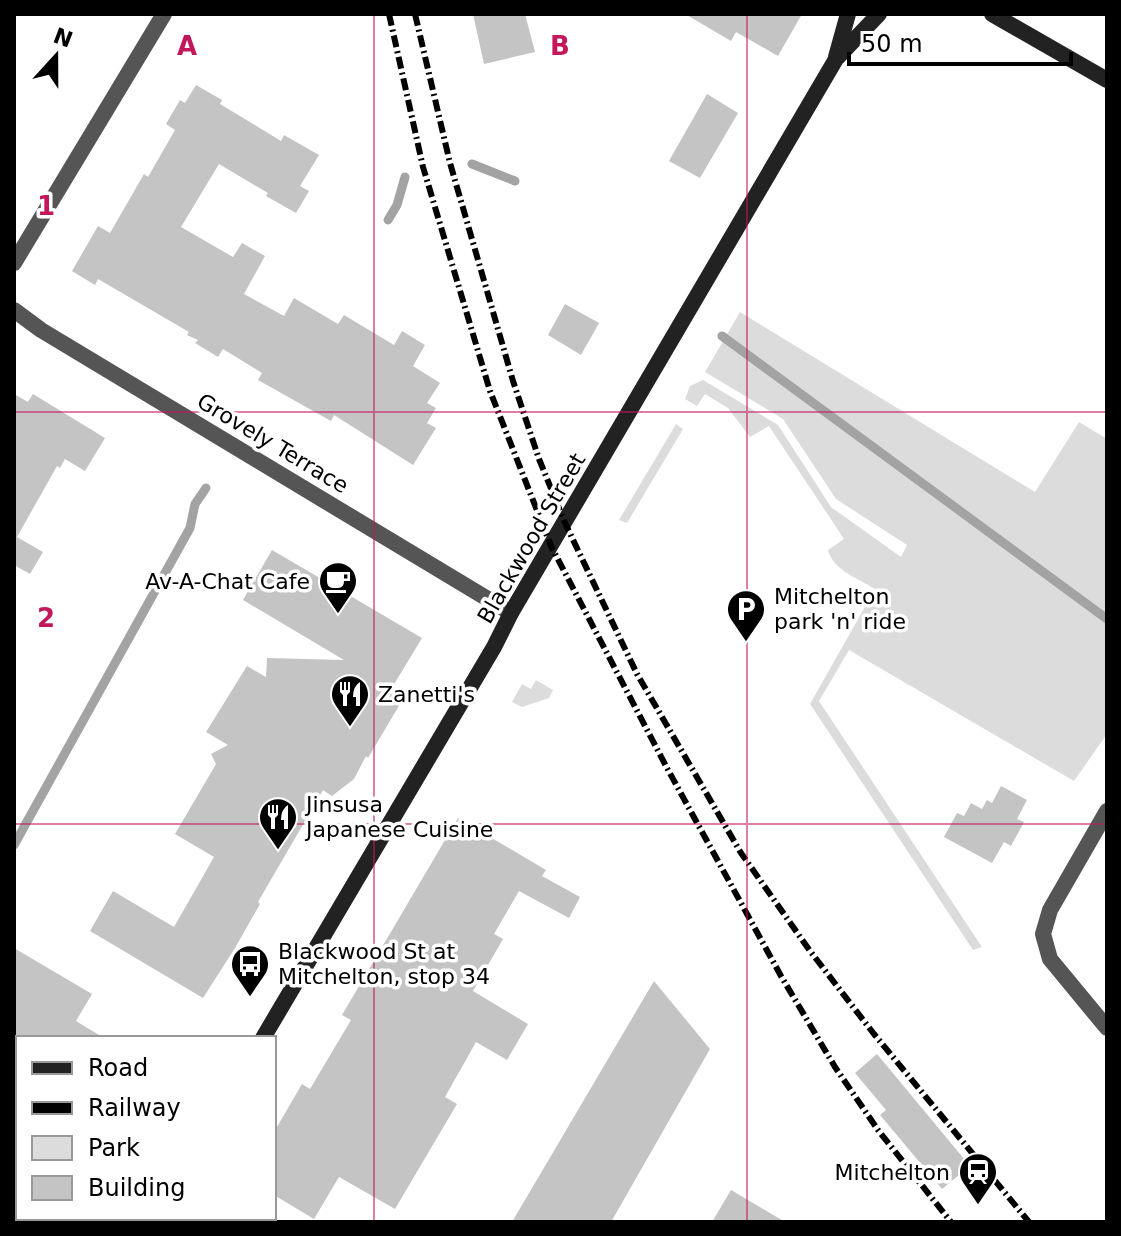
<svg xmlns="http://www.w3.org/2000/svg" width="1121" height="1236" font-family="'DejaVu Sans',sans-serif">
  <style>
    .green { fill: #dcdcdc }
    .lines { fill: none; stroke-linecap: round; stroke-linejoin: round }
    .stream { stroke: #a3a3a3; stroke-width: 9 }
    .building { fill: #c4c4c4 }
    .street { stroke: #555; stroke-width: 16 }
    .secondary { stroke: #222; stroke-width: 16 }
    .rail { stroke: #000; stroke-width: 6; stroke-dasharray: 12 4 2 4; stroke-linecap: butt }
    .grid { fill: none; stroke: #c2185b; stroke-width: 2; stroke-opacity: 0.55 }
    .labels { text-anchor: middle; stroke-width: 7; stroke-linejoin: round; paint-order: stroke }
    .street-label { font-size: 22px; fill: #000; stroke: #fff }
    .poi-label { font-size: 22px; fill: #000; stroke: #fff; text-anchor: start }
    .grid-label { font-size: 26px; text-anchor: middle; font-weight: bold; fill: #c2185b; stroke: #fff; stroke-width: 7; stroke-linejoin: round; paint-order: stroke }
  </style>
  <rect width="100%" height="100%" fill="#fff"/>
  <g class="green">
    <path d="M 740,312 L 1035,492 L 1079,422 L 1107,439 L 1107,734 L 1074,781 L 849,650 L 819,701 L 982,947 L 973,950 L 810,704 L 875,589 C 859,579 833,570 828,550 L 844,539 L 769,426 L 750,437 L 728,408 L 705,394 L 697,406 L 685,399 L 690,386 L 703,380 L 778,425 L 831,507 L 901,557 L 907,545 L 836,499 L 783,419 L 705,372 Z"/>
    <path d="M 676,424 L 683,429 L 627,523 L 619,520 Z"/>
    <path d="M 536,680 L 553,690 L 549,698 L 522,707 L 512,702 L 522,684 L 531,689 Z"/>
  </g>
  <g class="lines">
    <g class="stream">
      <path d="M 472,164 L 515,181"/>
      <path d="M 388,220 L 397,205 L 405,177"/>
      <path d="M 722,336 L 1107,619"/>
      <path d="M 14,845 L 190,528 L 195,504 L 206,488"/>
    </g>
  </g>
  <g class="building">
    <path d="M 473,14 L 525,14 L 535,52 L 484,64 Z"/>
    <path d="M 685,14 L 802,14 L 778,56 L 736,32 L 731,41 Z"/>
    <path d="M 196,85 L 222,100 L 220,104 L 281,141 L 284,135 L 319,155 L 300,186 L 309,191 L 296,213 L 266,196 L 268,193 L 219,164 L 181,227 L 233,257 L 242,243 L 265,256 L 244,294 L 284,316 L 294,298 L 338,324 L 344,315 L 394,345 L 402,331 L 425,345 L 413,366 L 440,383 L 427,403 L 436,408 L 427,423 L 436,428 L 413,465 L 334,415 L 331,421 L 258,380 L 262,373 L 223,349 L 218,357 L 195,343 L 198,340 L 187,335 L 189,332 L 98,279 L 95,285 L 72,271 L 98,226 L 110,233 L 144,174 L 148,177 L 175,130 L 166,124 L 180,100 L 185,103 Z"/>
    <path d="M 707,94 L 738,113 L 700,178 L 669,161 Z"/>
    <path d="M 565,304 L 599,323 L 581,355 L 548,335 Z"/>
    <path d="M 14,394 L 28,402 L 33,394 L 105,438 L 85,471 L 65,459 L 60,468 L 57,466 L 17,537 L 43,552 L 30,574 L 14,565 Z"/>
    <path d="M 272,550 L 422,638 L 390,691 L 403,699 L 368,758 L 366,756 L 354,779 L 332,796 L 323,790 L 258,902 L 260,904 L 235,948 L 203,998 L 90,931 L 113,891 L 174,927 L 214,857 L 175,834 L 216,764 L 211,754 L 228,745 L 206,732 L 247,666 L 266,677 L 267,658 L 344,660 L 243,600 Z"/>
    <path d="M 1001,786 L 1027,800 L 1017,819 L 1024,822 L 1011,846 L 1004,842 L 992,863 L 944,837 L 957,813 L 964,816 L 971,803 L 982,809 L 987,800 L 992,803 Z"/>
    <path d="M 458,818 L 546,870 L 542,876 L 580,897 L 569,918 L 519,891 L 494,934 L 503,939 L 473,991 L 528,1024 L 507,1060 L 476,1042 L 445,1097 L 457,1104 L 395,1209 L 339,1177 L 314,1219 L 274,1195 L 274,1132 L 302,1084 L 310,1089 L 351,1020 L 342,1015 Z"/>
    <path d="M 14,948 L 92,994 L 76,1021 L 104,1038 L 14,1038 Z"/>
    <path d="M 654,981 L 710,1049 L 611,1222 L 512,1222 Z"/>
    <path d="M 877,1054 L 970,1166 L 942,1189 L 880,1115 L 886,1110 L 855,1073 Z"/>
    <path d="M 731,1190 L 785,1222 L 712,1222 Z"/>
  </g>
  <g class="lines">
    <g class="street">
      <path d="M 14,263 L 164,14"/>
      <path d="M 14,310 L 41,330 L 511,613"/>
      <path d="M 1107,811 L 1050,910 L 1043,934 L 1050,959 L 1107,1028"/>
    </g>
    <g class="secondary">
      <path d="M 992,14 L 1107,80"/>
      <path d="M 836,57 L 848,14"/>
      <path d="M 263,1038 L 494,647 L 511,613 L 836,59 L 879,14"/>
      <path d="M 156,1222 L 158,1218"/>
    </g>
    <g class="rail">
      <path d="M 389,14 L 423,167 L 490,391 L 551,546 L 667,768 L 781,976 L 835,1067 L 878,1130 L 951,1222"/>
      <path d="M 415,14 L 450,163 L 513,381 L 539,459 L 565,523 L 637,674 L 741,853 L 810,951 L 874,1034 L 1029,1222"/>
    </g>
  </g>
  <path class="grid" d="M 374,14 L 374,1222M 747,14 L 747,1222M 14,412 L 1107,412M 14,824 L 1107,824"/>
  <defs>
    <g id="cafe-pin" transform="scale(2)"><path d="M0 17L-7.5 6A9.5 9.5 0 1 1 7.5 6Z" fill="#000" stroke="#fff"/><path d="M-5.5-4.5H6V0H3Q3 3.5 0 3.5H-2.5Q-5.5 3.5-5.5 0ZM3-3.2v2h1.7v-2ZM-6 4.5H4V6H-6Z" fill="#fff"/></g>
    <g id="parking-pin" transform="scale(2)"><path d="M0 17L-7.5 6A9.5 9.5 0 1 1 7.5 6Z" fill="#000" stroke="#fff"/><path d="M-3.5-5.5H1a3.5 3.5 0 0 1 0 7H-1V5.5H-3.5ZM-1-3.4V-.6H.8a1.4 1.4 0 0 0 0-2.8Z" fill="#fff"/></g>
    <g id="restaurant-pin" transform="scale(2)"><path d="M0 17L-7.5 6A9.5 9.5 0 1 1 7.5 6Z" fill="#000" stroke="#fff"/><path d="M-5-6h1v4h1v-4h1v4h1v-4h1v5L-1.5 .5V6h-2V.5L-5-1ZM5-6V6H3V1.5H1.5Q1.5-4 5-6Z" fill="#fff"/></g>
    <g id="bus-pin" transform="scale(2)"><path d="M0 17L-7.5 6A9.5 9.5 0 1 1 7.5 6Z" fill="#000" stroke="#fff"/><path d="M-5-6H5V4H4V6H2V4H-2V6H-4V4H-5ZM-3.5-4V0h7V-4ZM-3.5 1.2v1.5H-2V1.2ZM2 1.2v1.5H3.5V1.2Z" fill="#fff"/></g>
    <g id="station-pin" transform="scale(2)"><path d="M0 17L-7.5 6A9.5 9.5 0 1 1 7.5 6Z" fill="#000" stroke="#fff"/><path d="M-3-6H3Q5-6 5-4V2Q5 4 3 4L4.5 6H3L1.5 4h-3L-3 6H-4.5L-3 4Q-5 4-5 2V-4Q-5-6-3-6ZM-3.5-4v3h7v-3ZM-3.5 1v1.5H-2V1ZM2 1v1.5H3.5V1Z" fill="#fff"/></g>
  </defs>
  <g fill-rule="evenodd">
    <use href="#cafe-pin" x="338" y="581"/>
    <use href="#parking-pin" x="746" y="609"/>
    <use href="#restaurant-pin" x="350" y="694"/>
    <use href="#restaurant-pin" x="278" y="817"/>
    <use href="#bus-pin" x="250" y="964"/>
    <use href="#station-pin" x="978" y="1172"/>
  </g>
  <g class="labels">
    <g class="street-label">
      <text transform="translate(273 443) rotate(31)" y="8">Grovely Terrace</text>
      <text transform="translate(531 538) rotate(-60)" y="8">Blackwood Street</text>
    </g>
    <g class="poi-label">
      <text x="310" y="589" text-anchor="end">Av-A-Chat Cafe</text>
      <text x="774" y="604">Mitchelton<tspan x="774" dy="25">park 'n' ride</tspan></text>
      <text x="378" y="702">Zanetti's</text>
      <text x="306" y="812">Jinsusa<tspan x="306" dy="25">Japanese Cuisine</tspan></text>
      <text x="278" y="959">Blackwood St at<tspan x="278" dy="25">Mitchelton, stop 34</tspan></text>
      <text x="950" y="1180" text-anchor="end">Mitchelton</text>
    </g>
  </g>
  <g class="grid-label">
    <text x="187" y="55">A</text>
    <text x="560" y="55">B</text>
    <text x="46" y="215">1</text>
    <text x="46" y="627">2</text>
  </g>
  <rect width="1121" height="1236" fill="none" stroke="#000000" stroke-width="32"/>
  <rect x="16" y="1036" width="260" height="184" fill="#ffffff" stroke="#999999" stroke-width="2"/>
  <rect x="32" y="1062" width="40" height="12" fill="#222222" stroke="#999999" stroke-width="2"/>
  <text x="88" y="1076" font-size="24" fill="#000000">Road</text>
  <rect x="32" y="1102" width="40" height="12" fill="#000000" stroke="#999999" stroke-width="2"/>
  <text x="88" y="1116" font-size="24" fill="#000000">Railway</text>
  <rect x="32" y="1136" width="40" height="24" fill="#dcdcdc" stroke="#999999" stroke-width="2"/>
  <text x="88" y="1156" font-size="24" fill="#000000">Park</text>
  <rect x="32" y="1176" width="40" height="24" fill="#c4c4c4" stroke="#999999" stroke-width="2"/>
  <text x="88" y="1196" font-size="24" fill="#000000">Building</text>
  <g transform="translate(56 56) rotate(21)" stroke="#ffffff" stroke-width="6" paint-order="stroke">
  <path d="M0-6L14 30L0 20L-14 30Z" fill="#000000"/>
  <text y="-12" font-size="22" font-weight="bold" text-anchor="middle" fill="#000000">N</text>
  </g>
  <path d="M849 52v12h222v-12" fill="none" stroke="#000000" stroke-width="4"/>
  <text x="861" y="52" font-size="24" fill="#000000" stroke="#ffffff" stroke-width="6" paint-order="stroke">50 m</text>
</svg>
